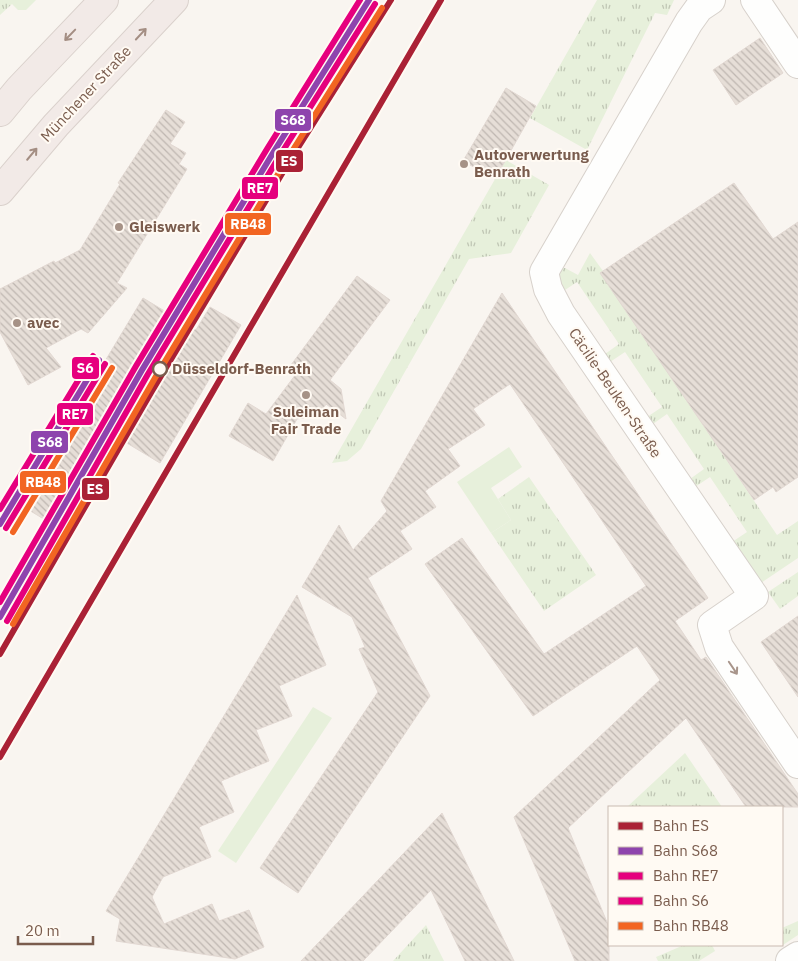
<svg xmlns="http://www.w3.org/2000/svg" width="798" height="961" font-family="'IBM Plex Sans',sans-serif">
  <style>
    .grass { fill: url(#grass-tufts) }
    .park { fill: #e7f0db }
    .building { fill: url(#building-back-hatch); stroke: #e2d8d2 }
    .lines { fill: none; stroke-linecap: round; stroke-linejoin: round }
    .street-casing { stroke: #d7d1cb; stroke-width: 30 }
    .highway-casing { stroke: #dad1cc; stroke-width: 30 }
    .street { stroke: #fefefd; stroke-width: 28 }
    .highway { stroke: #f2eae7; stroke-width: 28 }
    .rail-1-casing { stroke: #fffaf3; stroke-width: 10 }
    .rail-2-casing { stroke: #fffaf3; stroke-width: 10 }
    .rail-3-casing { stroke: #fffaf3; stroke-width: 10 }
    .rail-4-casing { stroke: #fffaf3; stroke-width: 10 }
    .rail-5-casing { stroke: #fffaf3; stroke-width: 10 }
    .rail-1 { stroke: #aa2135; stroke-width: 6 }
    .rail-2 { stroke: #8e44ad; stroke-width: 6 }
    .rail-3 { stroke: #e5007d; stroke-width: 6 }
    .rail-4 { stroke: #e6007e; stroke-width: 6 }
    .rail-5 { stroke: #f26522; stroke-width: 6 }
    .oneway { stroke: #a48e83 }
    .oneway2 { stroke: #a8958b }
    .poi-dot { fill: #a69286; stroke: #fffaf3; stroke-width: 2 }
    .stop-dot { fill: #fffaf3; stroke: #7a5c4d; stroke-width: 2.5 }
    .labels { text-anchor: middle; stroke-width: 4; stroke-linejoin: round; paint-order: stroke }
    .street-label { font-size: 15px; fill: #7a5c4d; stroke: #fffaf3 }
    .poi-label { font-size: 15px; font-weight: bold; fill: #7a5c4d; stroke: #fffaf3; text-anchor: start }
    .stop-label { font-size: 15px; font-weight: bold; fill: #7a5c4d; stroke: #fffaf3; text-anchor: start }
    .line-badge { stroke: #fffaf3; stroke-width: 2 }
    .badge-label { font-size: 14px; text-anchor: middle; font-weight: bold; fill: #fff }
  </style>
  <defs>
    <pattern id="grass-tufts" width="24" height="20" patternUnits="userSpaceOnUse" patternTransform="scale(1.25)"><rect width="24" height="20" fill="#e7f0db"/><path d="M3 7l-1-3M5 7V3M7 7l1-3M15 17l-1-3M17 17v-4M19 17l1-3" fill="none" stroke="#c0c6b4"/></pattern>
    <pattern id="building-back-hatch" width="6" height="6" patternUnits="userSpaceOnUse" patternTransform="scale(1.25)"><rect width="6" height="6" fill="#e6ded7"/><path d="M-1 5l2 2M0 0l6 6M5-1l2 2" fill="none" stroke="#bfb7b1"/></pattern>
  </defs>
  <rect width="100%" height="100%" fill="#f9f5f0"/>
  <g class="grass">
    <path d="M 0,0 L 36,0 L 26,10 L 18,10 L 12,4 L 0,15 Z"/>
    <path d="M 597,0 L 674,0 L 667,15 L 655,13 L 587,150 L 530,118 Z"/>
    <path d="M 506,160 L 549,185 L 511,253 L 469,259 L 361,449 L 347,461 L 332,463 Z"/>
    <path d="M 590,253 L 603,271 L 601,273 L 777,535 L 798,521 L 798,558 L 761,583 L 732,542 L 747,532 L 710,477 L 695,487 L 690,479 L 704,469 L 667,414 L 653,424 L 647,417 L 662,407 L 625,352 L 610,362 L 605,354 L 619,344 L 577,282 L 565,290 L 561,289 L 559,277 L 561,268 L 565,268 L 578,275 Z"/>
    <path d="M 529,477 L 596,575 L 544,611 L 491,533 L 511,520 L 498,499 Z"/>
    <path d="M 798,572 L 798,596 L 780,609 L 768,592 Z"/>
    <path d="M 685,753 L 722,807 L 627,807 Z"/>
    <path d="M 798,921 L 798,935 L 783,945 L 782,928 Z"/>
    <path d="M 426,925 L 444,961 L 393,961 Z"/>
    <path d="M 684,945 L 712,945 L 715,951 L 699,961 L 658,961 L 656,957 Z"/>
  </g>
  <g class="park">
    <path d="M 509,447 L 522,467 L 491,488 L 511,520 L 491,533 L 457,482 Z"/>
    <path d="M 313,707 L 332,718 L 236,863 L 218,851 Z"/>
  </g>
  <g class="building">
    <path d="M 760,38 L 783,73 L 736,105 L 713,70 Z"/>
    <path d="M 506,88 L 536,106 L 495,179 L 463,161 Z"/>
    <path d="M 166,110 L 185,122 L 170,144 L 186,153 L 179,164 L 187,169 L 117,283 L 127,288 L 88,333 L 81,329 L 46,348 L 61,367 L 28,385 L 0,332 L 0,289 L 54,261 L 55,263 L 80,250 L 120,184 L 118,183 Z"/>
    <path d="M 734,183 L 773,239 L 798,222 L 798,477 L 776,492 L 773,487 L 754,500 L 600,273 Z"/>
    <path d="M 357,276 L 390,300 L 330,380 L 341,389 L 346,419 L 326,404 L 318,416 L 297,419 L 273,461 L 229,436 L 248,403 L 266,414 L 296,374 L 288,369 Z"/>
    <path d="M 502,293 L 708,598 L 675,621 L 701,660 L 706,657 L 798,794 L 798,807 L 746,807 L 686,718 L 568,828 L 609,927 L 609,961 L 575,961 L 514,817 L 660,680 L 637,646 L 533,716 L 425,564 L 462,538 L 544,654 L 646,586 L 510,384 L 473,409 L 485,425 L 448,449 L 460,466 L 425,491 L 436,507 L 400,531 L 412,549 L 368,578 L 430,696 L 298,893 L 260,868 L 378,692 L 359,649 L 365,647 L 352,617 L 302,587 L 339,525 L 353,550 L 387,511 L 381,501 Z"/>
    <path d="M 143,298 L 196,330 L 210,307 L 241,325 L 160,463 L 102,428 L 47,521 L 19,504 Z"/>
    <path d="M 297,595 L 326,665 L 279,686 L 292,716 L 256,730 L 269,761 L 221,781 L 234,812 L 199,827 L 211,857 L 163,877 L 152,897 L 164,924 L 212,904 L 219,921 L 249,910 L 264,947 L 235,959 L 116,941 L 120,919 L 106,911 Z"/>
    <path d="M 798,616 L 798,697 L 761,642 Z"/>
    <path d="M 442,813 L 514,961 L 465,961 L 431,890 L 363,961 L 301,961 Z"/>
  </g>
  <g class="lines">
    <g class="street-casing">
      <g id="street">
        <path d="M 711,0 L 699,8 L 689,22 L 544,272 L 548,289 L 561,314 L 754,596 L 712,625 L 719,647 L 798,764"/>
        <path d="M 755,0 L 798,64"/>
        <path d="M 790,961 L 798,956"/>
      </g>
    </g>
    <g class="highway-casing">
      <g id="highway">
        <path d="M 0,112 L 19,89 L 104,0"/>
        <path d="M 0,191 L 56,125 L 174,0"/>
      </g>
    </g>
    <use href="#street" class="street"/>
    <use href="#highway" class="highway"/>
    <g class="rail-1-casing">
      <g id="rail-1">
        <path d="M 0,654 L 152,391 L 289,162 L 391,0"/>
        <path d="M 0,757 L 441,0"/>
      </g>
    </g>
    <g class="rail-2-casing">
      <g id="rail-2">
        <path d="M 0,524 L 99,360"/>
        <path d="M 0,617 L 142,370 L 273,153 L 369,0"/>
      </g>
    </g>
    <g class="rail-3-casing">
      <g id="rail-3">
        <path d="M 6,528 L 105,364"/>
        <path d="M 7,621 L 148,374 L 279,157 L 375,4"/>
      </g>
    </g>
    <g class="rail-4-casing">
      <g id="rail-4">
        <path d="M 0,509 L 93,356"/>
        <path d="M 0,602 L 136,366 L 267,149 L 360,0"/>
      </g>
    </g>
    <g class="rail-5-casing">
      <g id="rail-5">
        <path d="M 13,532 L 112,368"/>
        <path d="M 13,624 L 155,378 L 286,161 L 382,8"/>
      </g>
    </g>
    <use href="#rail-1" class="rail-1"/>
    <use href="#rail-2" class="rail-2"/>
    <use href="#rail-3" class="rail-3"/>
    <use href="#rail-4" class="rail-4"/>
    <use href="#rail-5" class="rail-5"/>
  </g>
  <defs><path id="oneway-shaft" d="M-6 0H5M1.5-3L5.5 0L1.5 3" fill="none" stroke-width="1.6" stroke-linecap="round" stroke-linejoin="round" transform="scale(1.25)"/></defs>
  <g class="oneway">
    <use href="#oneway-shaft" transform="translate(141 34) rotate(-47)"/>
    <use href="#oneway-shaft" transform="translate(70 35) rotate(134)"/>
    <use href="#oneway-shaft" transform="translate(32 154) rotate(-50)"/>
  </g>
  <use class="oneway2" href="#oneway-shaft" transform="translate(733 668) rotate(56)"/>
  <g class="poi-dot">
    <circle cx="464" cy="164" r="5"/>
    <circle cx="119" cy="227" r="5"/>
    <circle cx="17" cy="323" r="5"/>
    <circle cx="306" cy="395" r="5"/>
  </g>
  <circle class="stop-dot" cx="160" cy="369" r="7"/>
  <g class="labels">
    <g class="street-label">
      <text transform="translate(86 94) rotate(-47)" y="5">Münchener Straße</text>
      <text transform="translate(615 393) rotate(56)" y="5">Cäcilie-Beuken-Straße</text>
    </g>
    <g class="poi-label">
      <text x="474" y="160">Autoverwertung<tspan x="474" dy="17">Benrath</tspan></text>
      <text x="129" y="232">Gleiswerk</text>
      <text x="27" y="328">avec</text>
      <text x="306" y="417" text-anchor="middle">Suleiman<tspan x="306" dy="17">Fair Trade</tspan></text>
    </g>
    <g class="stop-label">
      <text x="172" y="374">Düsseldorf-Benrath</text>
    </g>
  </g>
  <g class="line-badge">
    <rect x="274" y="108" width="38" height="24" rx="5" fill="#8e44ad"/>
    <rect x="275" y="149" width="29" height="24" rx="5" fill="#aa2135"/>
    <rect x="241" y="176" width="38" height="24" rx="5" fill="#e5007d"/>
    <rect x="224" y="212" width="48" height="24" rx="5" fill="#f26522"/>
    <rect x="71" y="356" width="29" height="24" rx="5" fill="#e6007e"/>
    <rect x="56" y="402" width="38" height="24" rx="5" fill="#e5007d"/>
    <rect x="30" y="430" width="39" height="24" rx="5" fill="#8e44ad"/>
    <rect x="19" y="470" width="48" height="24" rx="5" fill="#f26522"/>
    <rect x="81" y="477" width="29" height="24" rx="5" fill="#aa2135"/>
  </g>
  <g class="badge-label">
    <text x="293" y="125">S68</text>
    <text x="289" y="166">ES</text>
    <text x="260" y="193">RE7</text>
    <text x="248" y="229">RB48</text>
    <text x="85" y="373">S6</text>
    <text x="75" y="419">RE7</text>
    <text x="50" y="447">S68</text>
    <text x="43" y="487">RB48</text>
    <text x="95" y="494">ES</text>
  </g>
  <rect x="608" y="806" width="175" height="140" fill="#fffaf3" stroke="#cabbb1"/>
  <rect x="618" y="822" width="25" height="8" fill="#aa2135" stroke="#cabbb1"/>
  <text x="653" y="831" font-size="15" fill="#7a5c4d">Bahn ES</text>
  <rect x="618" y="847" width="25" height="8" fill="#8e44ad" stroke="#cabbb1"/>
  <text x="653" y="856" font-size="15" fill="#7a5c4d">Bahn S68</text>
  <rect x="618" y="872" width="25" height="8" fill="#e5007d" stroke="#cabbb1"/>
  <text x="653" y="881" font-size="15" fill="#7a5c4d">Bahn RE7</text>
  <rect x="618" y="897" width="25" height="8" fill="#e6007e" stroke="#cabbb1"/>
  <text x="653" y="906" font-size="15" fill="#7a5c4d">Bahn S6</text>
  <rect x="618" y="922" width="25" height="8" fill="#f26522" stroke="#cabbb1"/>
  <text x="653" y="931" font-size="15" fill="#7a5c4d">Bahn RB48</text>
  <path d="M18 936v8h75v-8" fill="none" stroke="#7a5c4d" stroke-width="2.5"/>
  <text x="25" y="936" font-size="15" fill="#7a5c4d" stroke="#fffaf3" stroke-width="4" paint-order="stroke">20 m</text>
</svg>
